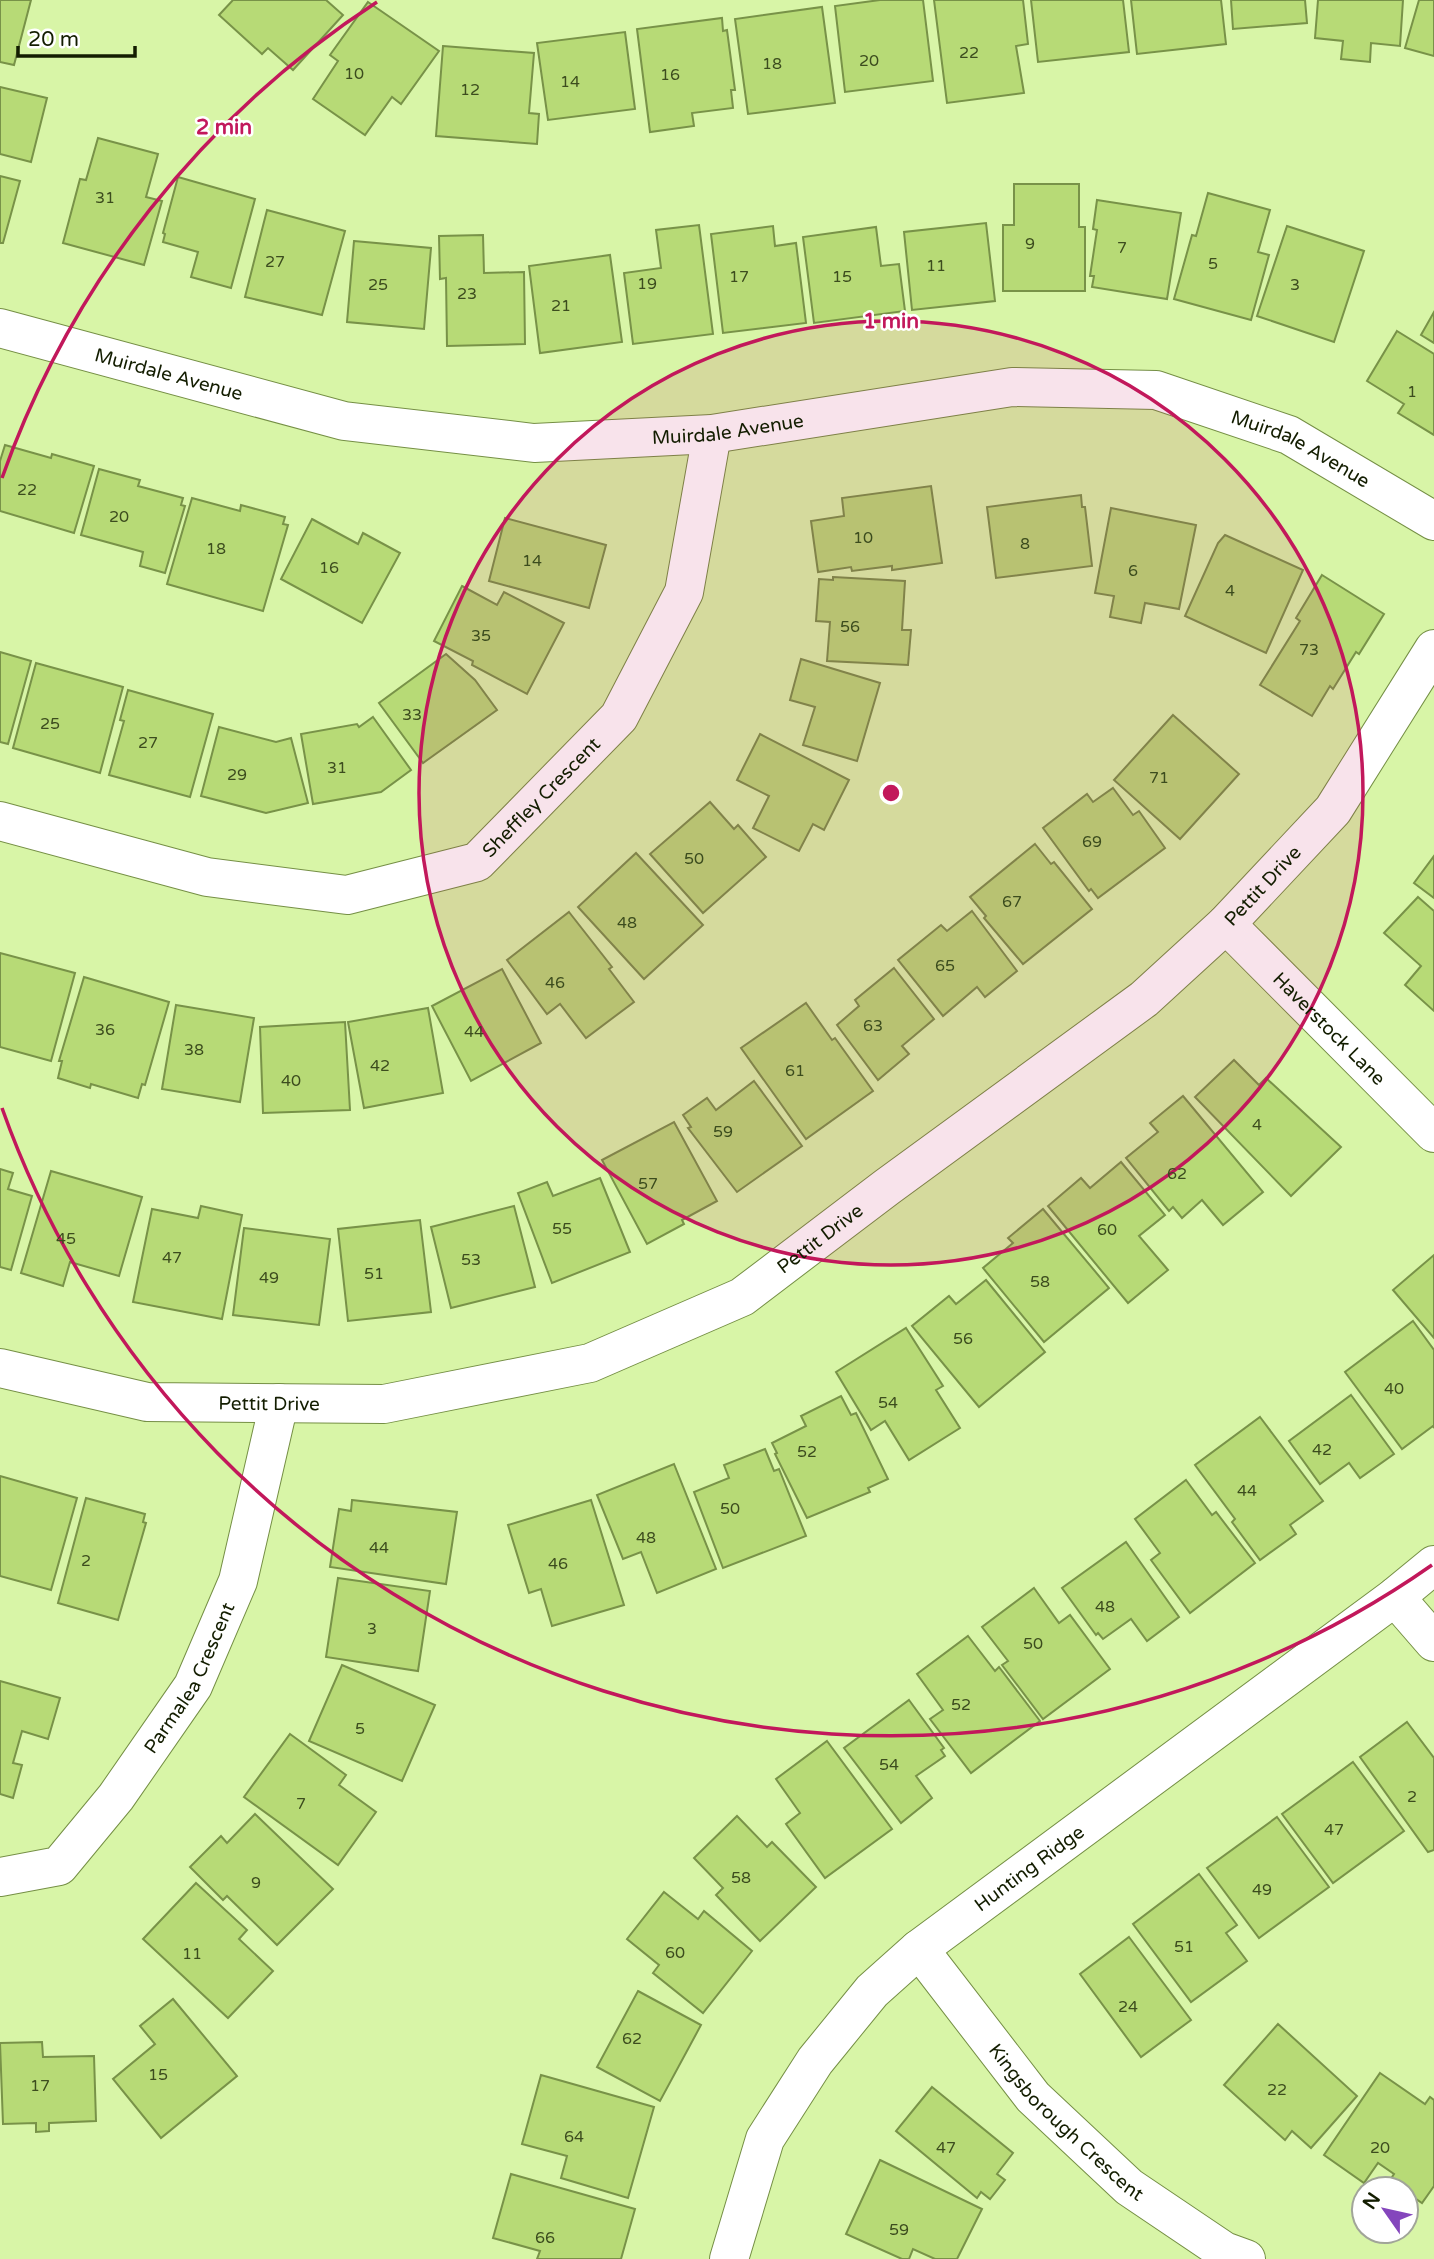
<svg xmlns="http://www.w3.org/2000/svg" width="1434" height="2259" font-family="'Varela Round',sans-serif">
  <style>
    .building { fill: #b7da76; stroke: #789248; stroke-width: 2 }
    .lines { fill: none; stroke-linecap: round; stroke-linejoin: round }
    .street-casing { stroke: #758f45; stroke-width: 40 }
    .street { stroke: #fff; stroke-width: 38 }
    .ring { fill: none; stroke: #c2185b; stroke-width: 3.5 }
    .labels { text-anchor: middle; stroke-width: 5; stroke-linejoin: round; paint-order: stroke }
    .number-label { font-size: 16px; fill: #3c4c1e }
    .street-label { font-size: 19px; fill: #131d00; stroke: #fff }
    .centre { fill: #c2185b; stroke: #fff; stroke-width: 3.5 }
    .ring-label { font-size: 21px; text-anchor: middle; font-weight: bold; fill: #c2185b; stroke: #fff; stroke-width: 5; stroke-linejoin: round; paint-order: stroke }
  </style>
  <rect width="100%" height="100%" fill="#d8f5a7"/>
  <g class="building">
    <path d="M 0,0 L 31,0 L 14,65 L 0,62 Z"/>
    <path d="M 233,0 L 326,0 L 343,15 L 293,70 L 268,48 L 262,54 L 219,15 Z"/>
    <path d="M 880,0 L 923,0 L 933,81 L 845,92 L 835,6 Z"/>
    <path d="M 934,0 L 1023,0 L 1028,44 L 1016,46 L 1024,93 L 947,103 Z"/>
    <path d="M 1031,0 L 1123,0 L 1129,52 L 1038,62 Z"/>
    <path d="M 1131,0 L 1221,0 L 1226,44 L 1137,54 Z"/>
    <path d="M 1231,0 L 1305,0 L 1307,23 L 1233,29 Z"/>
    <path d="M 1318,0 L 1403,0 L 1400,46 L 1371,43 L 1370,62 L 1341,59 L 1343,41 L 1315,38 Z"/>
    <path d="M 1419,0 L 1434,0 L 1434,56 L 1405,48 Z"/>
    <path d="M 368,2 L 439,51 L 401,104 L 392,97 L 365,135 L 313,99 L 338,61 L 330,55 Z"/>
    <path d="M 822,7 L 835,103 L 748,114 L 735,19 Z"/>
    <path d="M 722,18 L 723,31 L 727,30 L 735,90 L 731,90 L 733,108 L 692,113 L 694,126 L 650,132 L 637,29 Z"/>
    <path d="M 625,32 L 635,109 L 548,120 L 537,43 Z"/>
    <path d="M 443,46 L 534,53 L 529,113 L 539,114 L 537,144 L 436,136 Z"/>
    <path d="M 0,87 L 47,98 L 31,162 L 0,154 Z"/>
    <path d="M 98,138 L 158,154 L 146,197 L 162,201 L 144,265 L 63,243 L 80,179 L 86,180 Z"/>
    <path d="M 0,176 L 20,181 L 3,243 L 0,243 Z"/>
    <path d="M 178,177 L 255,199 L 231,288 L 191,277 L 198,252 L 163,242 L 165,234 L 163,233 Z"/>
    <path d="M 1014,184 L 1079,184 L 1079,227 L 1085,227 L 1085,291 L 1003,291 L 1003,225 L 1014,225 Z"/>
    <path d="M 1208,193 L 1270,210 L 1258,252 L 1269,255 L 1251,320 L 1174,299 L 1192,235 L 1196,236 Z"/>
    <path d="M 1097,200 L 1181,213 L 1167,299 L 1092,287 L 1094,276 L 1090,276 L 1097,230 L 1093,229 Z"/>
    <path d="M 267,210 L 345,231 L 322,315 L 245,297 Z"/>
    <path d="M 986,223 L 995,301 L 912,310 L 904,232 Z"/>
    <path d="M 699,225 L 713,334 L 633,344 L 624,273 L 661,268 L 656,230 Z"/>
    <path d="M 773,226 L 775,246 L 796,243 L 806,323 L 723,333 L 711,234 Z"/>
    <path d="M 1287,226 L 1364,251 L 1334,342 L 1257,316 Z"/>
    <path d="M 876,227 L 881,266 L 899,264 L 905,311 L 814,323 L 803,237 Z"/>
    <path d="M 483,235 L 484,273 L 524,272 L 525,344 L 447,346 L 446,278 L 440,279 L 439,236 Z"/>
    <path d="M 354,241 L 431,248 L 424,329 L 347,322 Z"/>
    <path d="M 610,255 L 622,342 L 540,353 L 529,266 Z"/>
    <path d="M 1434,312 L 1434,343 L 1421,335 Z"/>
    <path d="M 1397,331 L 1434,354 L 1434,435 L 1398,413 L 1404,404 L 1367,381 Z"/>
    <path d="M 5,445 L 51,458 L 52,454 L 94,466 L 74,533 L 0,511 L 0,461 Z"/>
    <path d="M 99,469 L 140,480 L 138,486 L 183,498 L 181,505 L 185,506 L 165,573 L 140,566 L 143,552 L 81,535 Z"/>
    <path d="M 931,486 L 942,563 L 892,570 L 892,566 L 852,571 L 851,567 L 818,572 L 811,521 L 844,516 L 842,498 Z"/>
    <path d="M 1081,495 L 1082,507 L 1085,507 L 1092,566 L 996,578 L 987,507 Z"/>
    <path d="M 192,498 L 240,511 L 241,505 L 285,517 L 283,524 L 288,525 L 263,611 L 167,584 Z"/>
    <path d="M 1111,508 L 1196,525 L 1179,609 L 1145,603 L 1141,623 L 1110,617 L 1114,596 L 1095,593 Z"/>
    <path d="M 505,518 L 606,545 L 589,608 L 489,581 Z"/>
    <path d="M 312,519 L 358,544 L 363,533 L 400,553 L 362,623 L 281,579 Z"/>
    <path d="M 1225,535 L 1303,570 L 1266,653 L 1185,616 L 1218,543 Z"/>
    <path d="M 1322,575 L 1384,614 L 1359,654 L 1356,652 L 1333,689 L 1330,686 L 1312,716 L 1260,685 L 1300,621 L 1296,618 Z"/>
    <path d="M 833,577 L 905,581 L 902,630 L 911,630 L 908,665 L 827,661 L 830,622 L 816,621 L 819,579 L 833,580 Z"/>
    <path d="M 462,586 L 497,605 L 504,592 L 564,623 L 527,694 L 472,665 L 473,661 L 434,641 Z"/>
    <path d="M 0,652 L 31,661 L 8,744 L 0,742 Z"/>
    <path d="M 446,654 L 475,680 L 497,710 L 423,763 L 379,703 Z"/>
    <path d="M 801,659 L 880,683 L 857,761 L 803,745 L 815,707 L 790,700 Z"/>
    <path d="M 36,663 L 123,687 L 100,773 L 13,748 Z"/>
    <path d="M 128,690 L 213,714 L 190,797 L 109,775 L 124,721 L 120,720 Z"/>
    <path d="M 1173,715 L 1239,774 L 1180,839 L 1114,780 Z"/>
    <path d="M 373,717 L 411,770 L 381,792 L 313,804 L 301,734 L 357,724 L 359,727 Z"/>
    <path d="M 219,727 L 276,742 L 291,738 L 308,803 L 266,813 L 201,796 Z"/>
    <path d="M 760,734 L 849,780 L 824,830 L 813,824 L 799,851 L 753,828 L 769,796 L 737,780 Z"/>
    <path d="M 1113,788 L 1133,815 L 1139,811 L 1165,848 L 1098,898 L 1091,889 L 1089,891 L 1043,828 L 1087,794 L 1093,802 Z"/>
    <path d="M 710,802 L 734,829 L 738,825 L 766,857 L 703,913 L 650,854 Z"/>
    <path d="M 1035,844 L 1051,864 L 1054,862 L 1092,909 L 1023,964 L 984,918 L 986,916 L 970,897 Z"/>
    <path d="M 636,853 L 703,925 L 644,979 L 578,907 Z"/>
    <path d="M 1434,856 L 1434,898 L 1414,883 Z"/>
    <path d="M 1418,897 L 1434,911 L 1434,1011 L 1405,985 L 1421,966 L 1384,933 Z"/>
    <path d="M 972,911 L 1017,971 L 985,997 L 977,987 L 943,1016 L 898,960 L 941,925 L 947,931 Z"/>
    <path d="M 569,912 L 612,967 L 609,969 L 634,1002 L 586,1038 L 560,1004 L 547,1014 L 507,960 Z"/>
    <path d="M 0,953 L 75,973 L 51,1061 L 0,1047 Z"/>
    <path d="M 894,968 L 934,1019 L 902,1046 L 909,1054 L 878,1080 L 837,1025 L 859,1006 L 855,1000 Z"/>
    <path d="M 502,969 L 541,1043 L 471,1081 L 432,1006 Z"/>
    <path d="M 84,977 L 169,1002 L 145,1085 L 142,1084 L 138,1098 L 91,1084 L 90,1088 L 58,1078 L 62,1061 L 59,1061 Z"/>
    <path d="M 806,1003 L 832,1040 L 835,1038 L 873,1091 L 806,1139 L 741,1048 Z"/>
    <path d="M 176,1005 L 254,1018 L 240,1102 L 162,1089 Z"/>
    <path d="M 428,1008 L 443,1093 L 364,1108 L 348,1022 Z"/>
    <path d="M 345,1022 L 350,1110 L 263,1113 L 260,1027 Z"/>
    <path d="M 1234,1060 L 1259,1085 L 1266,1078 L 1341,1147 L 1291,1196 L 1195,1097 Z"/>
    <path d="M 754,1081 L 802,1146 L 737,1192 L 688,1128 L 691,1127 L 683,1115 L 707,1098 L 716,1110 Z"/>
    <path d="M 1183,1096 L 1263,1192 L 1223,1225 L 1202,1200 L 1182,1218 L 1173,1207 L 1169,1211 L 1126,1158 L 1158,1132 L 1150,1123 Z"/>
    <path d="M 674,1122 L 717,1201 L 682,1220 L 684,1224 L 647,1244 L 602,1160 Z"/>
    <path d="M 1121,1162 L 1165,1215 L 1139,1236 L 1168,1270 L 1128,1303 L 1048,1206 L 1081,1178 L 1090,1188 Z"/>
    <path d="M 0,1169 L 13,1173 L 8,1189 L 32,1196 L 11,1270 L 0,1267 Z"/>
    <path d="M 51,1171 L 142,1197 L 119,1276 L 70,1262 L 63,1286 L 21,1273 Z"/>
    <path d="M 600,1178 L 630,1252 L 552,1283 L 518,1193 L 547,1182 L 553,1196 Z"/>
    <path d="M 201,1206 L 242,1215 L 222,1319 L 133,1302 L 152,1209 L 198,1218 Z"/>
    <path d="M 514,1206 L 535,1287 L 451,1308 L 431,1227 Z"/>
    <path d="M 1043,1209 L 1109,1288 L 1044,1342 L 983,1268 L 1013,1243 L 1008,1238 Z"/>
    <path d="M 420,1220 L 431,1312 L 348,1321 L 338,1229 Z"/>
    <path d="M 244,1228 L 330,1239 L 319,1325 L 233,1315 Z"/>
    <path d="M 1434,1255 L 1434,1338 L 1393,1290 Z"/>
    <path d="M 986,1280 L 1045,1352 L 979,1407 L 912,1326 L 949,1296 L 956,1304 Z"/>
    <path d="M 1413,1321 L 1434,1350 L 1434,1428 L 1433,1426 L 1402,1449 L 1345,1372 Z"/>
    <path d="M 906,1328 L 943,1386 L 936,1390 L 960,1428 L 909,1460 L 885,1421 L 871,1430 L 836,1372 Z"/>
    <path d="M 1351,1395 L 1394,1454 L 1360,1478 L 1349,1463 L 1320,1484 L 1289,1441 Z"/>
    <path d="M 841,1396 L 851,1415 L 856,1413 L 888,1479 L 868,1488 L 870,1492 L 807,1518 L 775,1454 L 777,1453 L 772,1443 L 806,1426 L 801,1416 Z"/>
    <path d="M 1260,1417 L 1323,1501 L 1290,1525 L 1296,1534 L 1260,1560 L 1232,1522 L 1235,1519 L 1195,1465 Z"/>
    <path d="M 765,1449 L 774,1471 L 779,1469 L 806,1536 L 723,1568 L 694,1492 L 729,1478 L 724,1465 Z"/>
    <path d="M 674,1464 L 716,1569 L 657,1593 L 641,1552 L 623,1559 L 597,1495 Z"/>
    <path d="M 0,1476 L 77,1498 L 51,1590 L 0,1576 Z"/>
    <path d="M 1186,1480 L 1212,1515 L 1216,1512 L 1255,1563 L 1190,1613 L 1151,1560 L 1160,1553 L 1135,1519 Z"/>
    <path d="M 86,1498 L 145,1514 L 143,1522 L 146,1523 L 118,1620 L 58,1603 Z"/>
    <path d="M 352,1500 L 457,1512 L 446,1584 L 330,1567 L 339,1509 L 351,1511 Z"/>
    <path d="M 591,1500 L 624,1605 L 552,1626 L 541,1589 L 529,1593 L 508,1525 Z"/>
    <path d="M 1126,1542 L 1179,1617 L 1147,1641 L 1131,1619 L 1103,1639 L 1098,1633 L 1096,1635 L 1062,1588 Z"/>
    <path d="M 338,1578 L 430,1591 L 418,1671 L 326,1657 Z"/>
    <path d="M 1034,1588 L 1059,1623 L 1070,1615 L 1110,1669 L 1043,1719 L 1002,1665 L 1008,1661 L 982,1627 Z"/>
    <path d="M 968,1636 L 995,1671 L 999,1667 L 1040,1721 L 971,1773 L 930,1719 L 943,1710 L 917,1674 Z"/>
    <path d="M 342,1665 L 435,1705 L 402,1781 L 309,1741 Z"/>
    <path d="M 0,1681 L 60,1698 L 48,1739 L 22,1731 L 13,1763 L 22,1765 L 13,1798 L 0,1794 Z"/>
    <path d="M 909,1700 L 944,1748 L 941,1750 L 945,1756 L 916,1776 L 932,1798 L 901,1823 L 844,1748 Z"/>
    <path d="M 1407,1722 L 1434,1758 L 1434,1850 L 1428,1852 L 1360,1757 Z"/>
    <path d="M 290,1734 L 346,1775 L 339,1785 L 376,1812 L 338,1865 L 244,1797 Z"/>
    <path d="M 827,1741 L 892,1829 L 825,1878 L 786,1824 L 800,1813 L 776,1779 Z"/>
    <path d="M 1353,1762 L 1404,1831 L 1333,1883 L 1282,1814 Z"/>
    <path d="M 255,1814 L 333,1889 L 277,1945 L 227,1896 L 223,1900 L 190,1867 L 221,1836 L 227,1843 Z"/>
    <path d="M 737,1816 L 767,1847 L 772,1842 L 816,1887 L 760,1941 L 716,1895 L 723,1888 L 694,1858 Z"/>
    <path d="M 1277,1817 L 1329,1887 L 1259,1938 L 1207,1868 Z"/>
    <path d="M 1199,1874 L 1237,1925 L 1226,1933 L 1247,1961 L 1191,2002 L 1133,1924 Z"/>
    <path d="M 196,1883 L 247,1930 L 239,1939 L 273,1971 L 228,2018 L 143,1939 Z"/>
    <path d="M 664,1892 L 698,1919 L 704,1911 L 752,1951 L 703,2013 L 653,1973 L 659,1965 L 627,1939 Z"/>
    <path d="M 1129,1937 L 1191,2020 L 1141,2057 L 1080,1974 Z"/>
    <path d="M 638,1991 L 701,2025 L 660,2101 L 597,2067 Z"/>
    <path d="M 173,1999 L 237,2076 L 161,2138 L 113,2079 L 155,2044 L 140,2026 Z"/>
    <path d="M 1278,2024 L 1357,2096 L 1311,2148 L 1292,2131 L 1285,2140 L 1224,2085 Z"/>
    <path d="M 42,2042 L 43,2057 L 94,2056 L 96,2121 L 49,2123 L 49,2131 L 36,2132 L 36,2123 L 3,2124 L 0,2043 Z"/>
    <path d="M 1380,2073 L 1425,2104 L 1430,2097 L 1434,2100 L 1434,2186 L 1422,2203 L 1406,2192 L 1406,2189 L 1402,2189 L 1390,2180 L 1394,2174 L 1378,2163 L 1364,2183 L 1324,2155 Z"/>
    <path d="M 541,2075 L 654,2107 L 628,2198 L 561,2178 L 567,2156 L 522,2144 Z"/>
    <path d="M 932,2087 L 1013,2153 L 997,2174 L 1005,2180 L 990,2199 L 981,2192 L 977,2198 L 896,2131 Z"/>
    <path d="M 880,2160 L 982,2209 L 957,2259 L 935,2259 L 913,2249 L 909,2259 L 902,2259 L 846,2234 Z"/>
    <path d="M 511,2174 L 635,2209 L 621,2259 L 537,2259 L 540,2251 L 493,2238 Z"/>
  </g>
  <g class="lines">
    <g class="street-casing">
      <g id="street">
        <path id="s1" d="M 0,328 L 344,421 L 534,443 L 712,434 L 1012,387 L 1156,390 L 1289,435 L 1434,521"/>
        <path id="s2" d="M 0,821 L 207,877 L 347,895 L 477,862 L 619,717 L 684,592 L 712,434"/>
        <path id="s3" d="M 1226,924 L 1434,1133"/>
        <path id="s4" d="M 0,1368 L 147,1402 L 384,1404 L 590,1363 L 742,1297 L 887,1187 L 1144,999 L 1226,924 L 1333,810 L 1434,649"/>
        <path d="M 1395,1597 L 1434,1642"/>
        <path id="s5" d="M 0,1877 L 59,1866 L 116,1797 L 193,1686 L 238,1581 L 279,1403"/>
        <path id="s6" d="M 919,1949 L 1033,2097 L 1129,2187 L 1224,2251 L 1246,2259"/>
        <path id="s7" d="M 729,2259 L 765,2139 L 815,2061 L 872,1991 L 919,1949 L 1395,1597 L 1434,1565"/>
      </g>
    </g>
    <use href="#street" class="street"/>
  </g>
  <circle cx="891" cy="793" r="472" fill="#c2185b" fill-opacity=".12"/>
  <g class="ring">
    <circle cx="891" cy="793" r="472"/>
    <path d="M1432 1565A943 943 0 0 1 2 1108M2 478A943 943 0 0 1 377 2"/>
  </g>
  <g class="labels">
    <g class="number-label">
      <text x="969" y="58">22</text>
      <text x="869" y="66">20</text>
      <text x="772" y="69">18</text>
      <text x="354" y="79">10</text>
      <text x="670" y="80">16</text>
      <text x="570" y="87">14</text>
      <text x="470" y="95">12</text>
      <text x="105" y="203">31</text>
      <text x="1030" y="249">9</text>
      <text x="1122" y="253">7</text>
      <text x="275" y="267">27</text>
      <text x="1213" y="269">5</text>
      <text x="936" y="271">11</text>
      <text x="739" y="282">17</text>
      <text x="842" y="282">15</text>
      <text x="647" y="289">19</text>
      <text x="378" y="290">25</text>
      <text x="1295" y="290">3</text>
      <text x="467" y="299">23</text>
      <text x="561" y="311">21</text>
      <text x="1412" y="397">1</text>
      <text x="27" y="495">22</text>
      <text x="119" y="522">20</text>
      <text x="863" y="543">10</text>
      <text x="1025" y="549">8</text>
      <text x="216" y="554">18</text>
      <text x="532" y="566">14</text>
      <text x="329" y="573">16</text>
      <text x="1133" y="576">6</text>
      <text x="1230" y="596">4</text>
      <text x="850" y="632">56</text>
      <text x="481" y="641">35</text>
      <text x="1309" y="655">73</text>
      <text x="412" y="720">33</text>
      <text x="50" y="729">25</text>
      <text x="148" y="748">27</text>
      <text x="337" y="773">31</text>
      <text x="237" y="780">29</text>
      <text x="1159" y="783">71</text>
      <text x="1092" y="847">69</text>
      <text x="694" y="864">50</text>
      <text x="1012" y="907">67</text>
      <text x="627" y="928">48</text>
      <text x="945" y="971">65</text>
      <text x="555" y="988">46</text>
      <text x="873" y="1031">63</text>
      <text x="105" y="1035">36</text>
      <text x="474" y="1037">44</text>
      <text x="194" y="1055">38</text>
      <text x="380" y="1071">42</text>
      <text x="795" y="1076">61</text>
      <text x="291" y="1086">40</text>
      <text x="1257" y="1130">4</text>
      <text x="723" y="1137">59</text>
      <text x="1177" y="1179">62</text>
      <text x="648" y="1189">57</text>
      <text x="562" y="1234">55</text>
      <text x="1107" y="1235">60</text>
      <text x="66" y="1244">45</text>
      <text x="172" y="1263">47</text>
      <text x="471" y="1265">53</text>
      <text x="374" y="1279">51</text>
      <text x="269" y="1283">49</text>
      <text x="1040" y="1287">58</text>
      <text x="963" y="1344">56</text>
      <text x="1394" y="1394">40</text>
      <text x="888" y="1408">54</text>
      <text x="1322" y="1455">42</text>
      <text x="807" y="1457">52</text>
      <text x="1247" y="1496">44</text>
      <text x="730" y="1514">50</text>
      <text x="646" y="1543">48</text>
      <text x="379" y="1553">44</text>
      <text x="86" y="1566">2</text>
      <text x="558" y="1569">46</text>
      <text x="1105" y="1612">48</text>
      <text x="372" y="1634">3</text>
      <text x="1033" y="1649">50</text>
      <text x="961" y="1710">52</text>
      <text x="360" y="1734">5</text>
      <text x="889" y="1770">54</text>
      <text x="1412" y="1802">2</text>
      <text x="301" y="1809">7</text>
      <text x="1334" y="1835">47</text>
      <text x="741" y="1883">58</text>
      <text x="256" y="1888">9</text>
      <text x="1262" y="1895">49</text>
      <text x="1184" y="1952">51</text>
      <text x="675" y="1958">60</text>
      <text x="192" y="1959">11</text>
      <text x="1128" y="2012">24</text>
      <text x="632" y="2044">62</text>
      <text x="158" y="2080">15</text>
      <text x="40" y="2091">17</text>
      <text x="1277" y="2095">22</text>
      <text x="574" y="2142">64</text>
      <text x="946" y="2153">47</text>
      <text x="1380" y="2153">20</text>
      <text x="899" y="2235">59</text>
      <text x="545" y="2243">66</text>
    </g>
    <g class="street-label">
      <text dy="7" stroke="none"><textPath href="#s1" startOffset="175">Muirdale Avenue</textPath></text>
      <text dy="7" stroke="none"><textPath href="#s1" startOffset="742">Muirdale Avenue</textPath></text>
      <text dy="7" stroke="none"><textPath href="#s1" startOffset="1330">Muirdale Avenue</textPath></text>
      <text dy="7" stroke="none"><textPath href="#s2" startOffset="581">Sheffley Crescent</textPath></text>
      <text dy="7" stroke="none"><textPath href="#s4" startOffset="1428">Pettit Drive</textPath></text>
      <text dy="7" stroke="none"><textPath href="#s3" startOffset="147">Haverstock Lane</textPath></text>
      <text dy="7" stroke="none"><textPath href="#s4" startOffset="861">Pettit Drive</textPath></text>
      <text dy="7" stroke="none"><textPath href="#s4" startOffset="273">Pettit Drive</textPath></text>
      <text dy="7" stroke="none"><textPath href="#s5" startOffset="290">Parmalea Crescent</textPath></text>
      <text dy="7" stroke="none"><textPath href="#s7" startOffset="508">Hunting Ridge</textPath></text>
      <text dy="7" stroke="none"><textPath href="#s6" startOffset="228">Kingsborough Crescent</textPath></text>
    </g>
  </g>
  <circle cx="891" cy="793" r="10" class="centre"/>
  <g class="ring-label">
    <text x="224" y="134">2 min</text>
    <text x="891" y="328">1 min</text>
  </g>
  <g transform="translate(1385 2210) rotate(304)"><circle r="33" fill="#ffffff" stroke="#a1a599" stroke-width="2"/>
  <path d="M0-5L12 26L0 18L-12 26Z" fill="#8446bc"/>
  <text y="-10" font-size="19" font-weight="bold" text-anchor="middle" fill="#131d00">N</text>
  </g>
  <path d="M18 46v10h117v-10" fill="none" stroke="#131d00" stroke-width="3.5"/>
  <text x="28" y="46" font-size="21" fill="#131d00" stroke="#ffffff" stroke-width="5" paint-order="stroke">20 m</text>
</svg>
